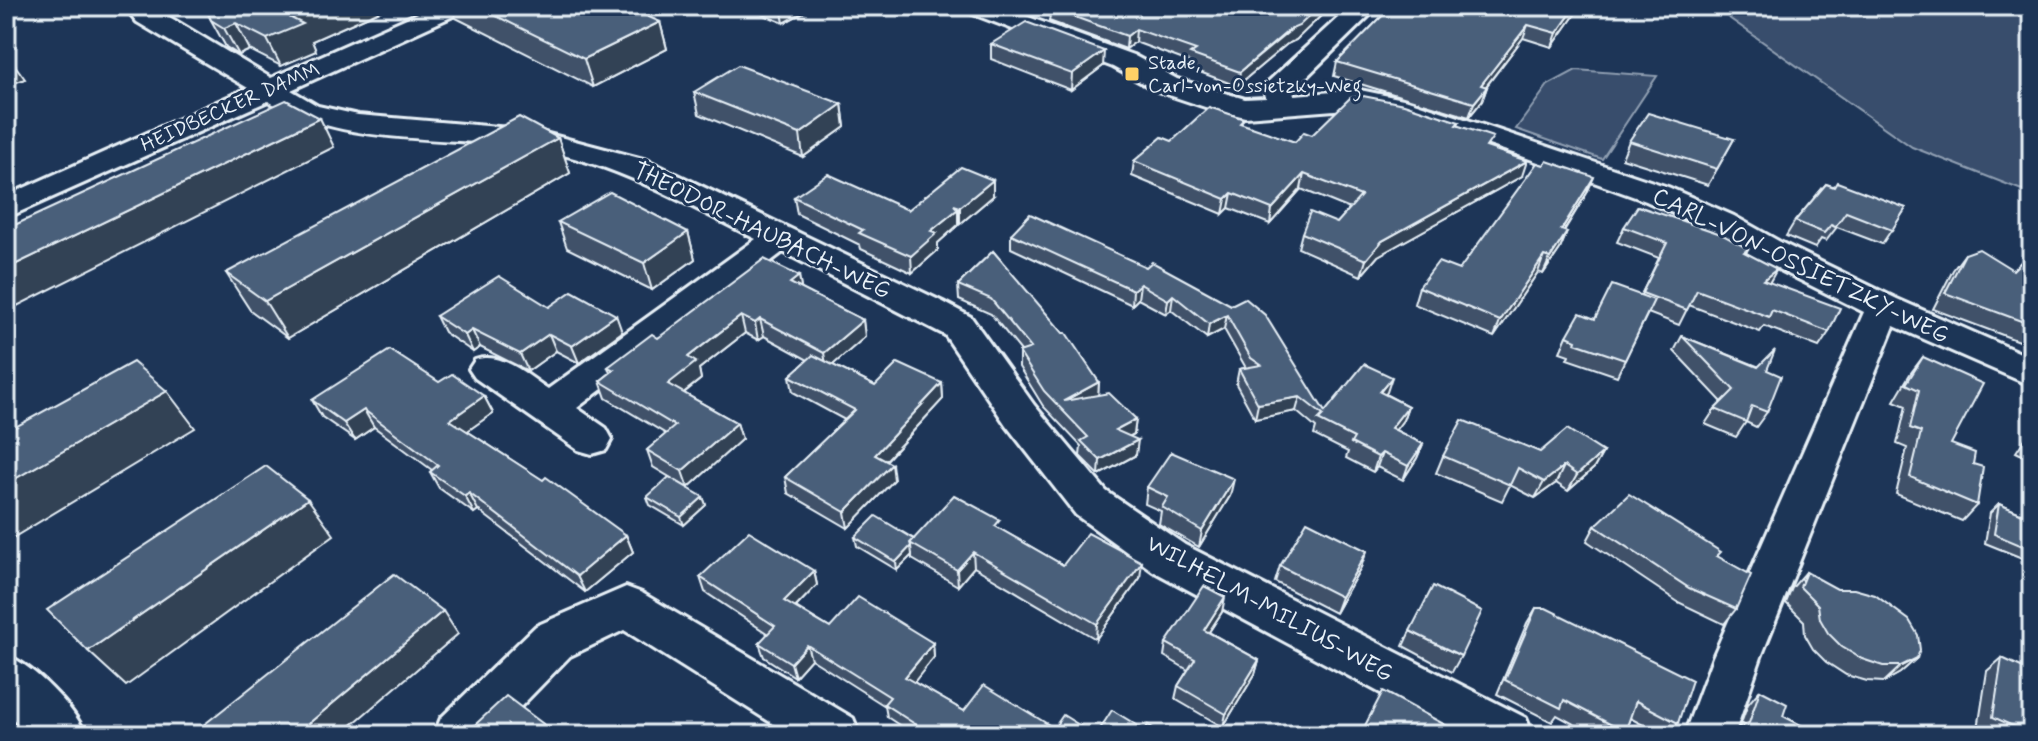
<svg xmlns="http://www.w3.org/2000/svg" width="2038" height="741" font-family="Mynerve,sans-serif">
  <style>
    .green { fill: #374d6c; stroke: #909fb2; stroke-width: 2 }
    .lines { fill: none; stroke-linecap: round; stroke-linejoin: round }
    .minor-casing { stroke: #e8f1f8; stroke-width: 6 }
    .minor { fill: #1d3557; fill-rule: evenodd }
    .wall { fill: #3f5169; stroke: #e8f1f8; stroke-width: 2 }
    .shaded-wall { fill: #334255; stroke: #e8f1f8; stroke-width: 2 }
    .building { fill: #495e7a; stroke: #e8f1f8; stroke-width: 2 }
    .poi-dot { fill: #ffd166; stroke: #1d3557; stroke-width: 3 }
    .labels { text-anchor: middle; stroke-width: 6; stroke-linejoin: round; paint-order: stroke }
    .far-poi-label { font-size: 20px; fill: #e8f1f8; stroke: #1d3557; text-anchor: start }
    .far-street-label { font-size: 20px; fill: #e8f1f8; stroke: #1d3557 }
    .street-label { font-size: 24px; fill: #e8f1f8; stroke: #1d3557 }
  </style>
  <rect width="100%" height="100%" fill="#1d3557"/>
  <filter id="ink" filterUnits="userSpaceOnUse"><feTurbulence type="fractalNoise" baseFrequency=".0125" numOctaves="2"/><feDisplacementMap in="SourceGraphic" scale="16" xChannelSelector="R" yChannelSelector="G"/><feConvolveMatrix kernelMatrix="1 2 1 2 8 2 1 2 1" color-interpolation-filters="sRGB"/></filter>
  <g filter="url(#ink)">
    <g class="green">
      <path d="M 1712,6 L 2032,6 L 2032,194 L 1912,147 Z"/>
      <path d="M 1576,70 L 1657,76 L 1602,159 L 1516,129 L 1548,85 Z"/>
    </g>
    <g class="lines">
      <g class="minor-casing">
        <g id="minor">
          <path d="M 124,6 L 151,6 L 271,78 L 434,6 L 468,6 L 464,11 L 291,90 L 318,106 L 358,115 L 533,130 L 647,160 L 943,302 L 971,317 L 1034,405 L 1106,491 L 1185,545 L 1526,718 L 1533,735 L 1459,735 L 1153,571 L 1076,515 L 1006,425 L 945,335 L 783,252 L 577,408 L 606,428 L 612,439 L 606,450 L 592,454 L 578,450 L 475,378 L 469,369 L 475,360 C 502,351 526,375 548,389 L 756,239 C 684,203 612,161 530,148 C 442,134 348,148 268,101 L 6,218 L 6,196 L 248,88 L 137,22 Z"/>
          <path d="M 961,6 L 998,6 L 1133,55 L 1177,79 L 1245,99 L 1266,98 L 1264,88 L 1268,82 L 1351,6 L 1379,6 L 1293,90 L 1294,95 L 1360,90 L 1408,100 L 1668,187 L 1734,216 L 1782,243 L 1897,299 L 2032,358 L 2032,386 L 1894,326 L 1761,657 L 1734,735 L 1684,735 L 1713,657 L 1864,312 L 1758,259 L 1710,230 L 1646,201 L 1516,154 L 1401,116 L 1360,108 L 1245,117 L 1205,107 L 1157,91 L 1113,67 L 965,11 Z"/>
          <path d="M 626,587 L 642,593 L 853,718 L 860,735 L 791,735 L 624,630 L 570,656 L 493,735 L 434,735 L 441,718 L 536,626 Z"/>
          <path d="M 6,655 C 34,666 74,707 86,735 L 28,735 L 6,711 Z"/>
        </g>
      </g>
      <use href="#minor" class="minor"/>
    </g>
    <g class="wall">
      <path d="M 201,6 L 391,6 L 312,41 L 316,51 L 281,66 L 250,50 L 239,55 L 226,47 L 211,20 L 206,9 Z"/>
      <path d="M 452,6 L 625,6 L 660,22 L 667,49 L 593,87 L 456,18 Z"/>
      <path d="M 741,6 L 815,6 L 784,23 Z"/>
      <path d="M 1020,6 L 1331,6 L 1296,40 L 1287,44 L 1237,86 L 1189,68 L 1189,62 L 1135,42 L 1126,49 L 1049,21 L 1050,16 Z"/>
      <path d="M 1392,6 L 1581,6 L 1552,47 L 1523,38 L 1486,87 L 1487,87 L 1482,101 L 1469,117 L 1334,76 L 1337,62 Z"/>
      <path d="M 991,44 L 1103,66 L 1071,90 L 991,59 Z"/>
      <path d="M 694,92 L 842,104 L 845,127 L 803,157 L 699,114 Z"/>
      <path d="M 1459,122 L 1458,126 L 1489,148 L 1522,176 L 1378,256 L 1361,276 L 1298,248 L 1302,233 L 1337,223 L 1350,209 L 1301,189 L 1270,224 L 1229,208 L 1223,214 L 1132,176 L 1134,161 L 1172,141 L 1243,125 L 1295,142 L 1312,135 Z"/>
      <path d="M 558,138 L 570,173 L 288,338 L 250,310 L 226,273 Z"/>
      <path d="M 1734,139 L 1708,185 L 1622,158 L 1629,141 Z"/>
      <path d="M 1826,184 L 1906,208 L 1882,244 L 1837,227 L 1826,241 L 1821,239 L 1815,248 L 1786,236 L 1795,221 Z"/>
      <path d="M 1587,193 L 1564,231 L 1567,232 L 1560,249 L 1543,274 L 1538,272 L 1494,337 L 1414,304 L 1419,287 L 1459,270 Z"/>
      <path d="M 993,196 L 960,224 L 958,223 L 958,225 L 938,243 L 938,250 L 912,273 L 861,249 L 860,245 L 797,214 L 794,197 L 908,210 Z"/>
      <path d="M 558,222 L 688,232 L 695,259 L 652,290 L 567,248 Z"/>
      <path d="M 1624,227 L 1748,249 L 1746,253 L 1769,283 L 1829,332 L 1819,347 L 1764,326 L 1760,332 L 1689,305 L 1679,325 L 1648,313 L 1617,376 L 1567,359 L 1569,355 L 1560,352 L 1567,336 L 1595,319 L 1641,295 L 1659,258 L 1617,242 Z"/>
      <path d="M 1011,234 L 1231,305 L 1325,412 L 1387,392 L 1385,394 L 1408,406 L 1403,420 L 1395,430 L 1423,444 L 1417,458 L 1403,480 L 1377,467 L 1373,472 L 1346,458 L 1348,452 L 1314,435 L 1316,428 L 1296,411 L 1255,419 L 1236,384 L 1239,369 L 1246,368 L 1224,329 L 1207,338 L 1171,310 L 1166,314 L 1138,299 L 1132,305 L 1011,248 Z"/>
      <path d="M 993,251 L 1099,382 L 1098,395 L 1136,419 L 1134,434 L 1130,436 L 1136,455 L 1099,475 L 1080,456 L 1081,446 L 1043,406 L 1019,367 L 1019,352 L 1021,351 L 991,314 L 959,300 L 958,285 Z"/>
      <path d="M 2032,251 L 2032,346 L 1933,309 L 1953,270 L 1965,254 L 2013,270 Z"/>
      <path d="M 799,276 L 801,289 L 863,320 L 865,337 L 832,365 L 875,386 L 942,383 L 943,399 L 886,461 L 894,480 L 848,528 L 788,493 L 785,477 L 845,420 L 793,392 L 790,376 L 808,360 L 764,336 L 758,340 L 745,333 L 699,369 L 701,379 L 684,393 L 737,423 L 742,439 L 688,488 L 653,467 L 647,450 L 666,434 L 606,398 L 600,381 L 610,373 L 608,367 L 658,338 Z"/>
      <path d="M 549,307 L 622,332 L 579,363 L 556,351 L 528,371 L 480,347 L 473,352 L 444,332 L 436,316 Z"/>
      <path d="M 1682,336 L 1767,370 L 1767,412 L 1756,427 L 1746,422 L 1736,437 L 1705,424 L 1715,409 L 1722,402 L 1674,351 Z"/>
      <path d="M 1923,357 L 1951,444 L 1973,464 L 1977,505 L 1962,521 L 1896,494 L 1907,448 L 1897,444 L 1906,406 L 1894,401 L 1910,374 Z"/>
      <path d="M 439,382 L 484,396 L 493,413 L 467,431 L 626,535 L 633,552 L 585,592 L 478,510 L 474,513 L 439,488 L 430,472 L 432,470 L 374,427 L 355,440 L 322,417 L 312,400 Z"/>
      <path d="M 2032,428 L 2032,460 L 2016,452 Z"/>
      <path d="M 1540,452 L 1603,452 L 1594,468 L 1568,491 L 1556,483 L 1535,498 L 1510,485 L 1502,501 L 1436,473 L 1443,456 Z"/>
      <path d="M 1147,487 L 1230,496 L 1199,547 L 1159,524 L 1161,511 L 1145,504 Z"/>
      <path d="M 647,497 L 703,497 L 706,505 L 684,525 L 650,505 Z"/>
      <path d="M 1999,504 L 2032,518 L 2032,562 L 1985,543 L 1990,513 Z"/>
      <path d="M 1595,526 L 1718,556 L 1736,609 L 1724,624 L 1678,602 L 1587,541 Z"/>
      <path d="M 1000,529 L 1063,565 L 1140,578 L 1096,639 L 974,567 L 958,586 L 912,559 L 912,555 L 897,570 L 857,546 L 855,537 L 914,539 Z"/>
      <path d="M 1280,566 L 1361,567 L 1335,613 L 1275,582 Z"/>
      <path d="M 814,571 L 817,585 L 796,607 L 830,628 L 933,643 L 934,657 L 914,682 L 964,711 L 1095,735 L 914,735 L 887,717 L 885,706 L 811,659 L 795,677 L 764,657 L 759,643 L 768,634 L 705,592 L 700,577 Z"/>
      <path d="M 1806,572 L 1917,658 L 1900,673 L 1884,682 L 1867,681 L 1846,675 L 1826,662 L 1813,649 L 1805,635 L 1804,621 L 1786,603 L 1792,588 Z"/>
      <path d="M 1536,608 L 1678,723 L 1667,735 L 1662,735 L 1630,718 L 1625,732 L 1622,735 L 1594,735 L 1557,715 L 1552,722 L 1497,694 L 1527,623 Z"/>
      <path d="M 1222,612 L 1209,632 L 1259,660 L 1255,674 L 1223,727 L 1175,699 L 1178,686 L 1188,670 L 1164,656 L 1166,643 Z"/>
      <path d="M 1410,631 L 1461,656 L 1452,672 L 1403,646 Z"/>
      <path d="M 2002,658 L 2032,735 L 1990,735 L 1978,729 L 1987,671 Z"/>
      <path d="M 1760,690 L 1783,716 L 1820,735 L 1734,735 L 1739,729 L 1748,704 Z"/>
    </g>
    <g class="shaded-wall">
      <path d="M 318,6 L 391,6 L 312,41 L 316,51 L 281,66 L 267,39 L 291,18 Z"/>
      <path d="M 781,6 L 815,6 L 784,23 Z"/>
      <path d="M 1320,6 L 1331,6 L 1296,40 L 1287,44 L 1237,86 L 1240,72 Z"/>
      <path d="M 1576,6 L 1581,6 L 1552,47 L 1557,33 Z"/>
      <path d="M 660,22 L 667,49 L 593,87 L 584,59 Z"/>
      <path d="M 236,23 L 250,50 L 239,55 L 224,28 Z"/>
      <path d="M 1528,25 L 1523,38 L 1476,99 L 1481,85 Z"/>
      <path d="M 1136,29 L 1135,42 L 1126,49 L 1127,36 Z"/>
      <path d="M 1104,51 L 1103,66 L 1071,90 L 1072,74 Z"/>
      <path d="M 9,57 L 25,79 L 6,86 L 6,58 Z"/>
      <path d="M 1487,87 L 1482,101 L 1469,117 L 1474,103 Z"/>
      <path d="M 842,104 L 845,127 L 803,157 L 800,134 Z"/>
      <path d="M 320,118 L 334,147 L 17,306 L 6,293 L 6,269 Z"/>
      <path d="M 558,138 L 570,173 L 288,338 L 265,301 Z"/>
      <path d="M 1527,161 L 1522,176 L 1378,256 L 1361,276 L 1366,260 L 1382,241 Z"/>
      <path d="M 1304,174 L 1301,189 L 1270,224 L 1272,209 Z"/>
      <path d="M 1594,177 L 1587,193 L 1554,246 L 1561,230 Z"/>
      <path d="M 993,180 L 993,196 L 960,224 L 960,207 Z"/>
      <path d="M 1232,193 L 1229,208 L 1223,214 L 1226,199 Z"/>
      <path d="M 958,209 L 958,225 L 938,243 L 938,250 L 912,273 L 911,256 L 931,231 Z"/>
      <path d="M 688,232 L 695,259 L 652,290 L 644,263 Z"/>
      <path d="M 1567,232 L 1560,249 L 1543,274 L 1550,258 Z"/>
      <path d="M 1544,256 L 1538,272 L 1494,337 L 1500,321 Z"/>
      <path d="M 1777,269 L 1768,285 L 1763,280 Z"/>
      <path d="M 799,276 L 802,293 L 790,283 Z"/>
      <path d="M 1140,284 L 1138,299 L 1132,305 L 1133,290 Z"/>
      <path d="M 1173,295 L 1171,310 L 1166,314 L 1168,300 Z"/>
      <path d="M 616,315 L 622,332 L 579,363 L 572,346 Z"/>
      <path d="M 1227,315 L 1224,329 L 1207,338 L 1209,324 Z"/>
      <path d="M 741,316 L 745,333 L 699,369 L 701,379 L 673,401 L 668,384 L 688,357 Z"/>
      <path d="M 760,319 L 764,336 L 758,340 L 755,323 Z"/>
      <path d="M 863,320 L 865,337 L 827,370 L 824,353 Z"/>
      <path d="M 472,330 L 480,347 L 473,352 L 465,335 Z"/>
      <path d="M 549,334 L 556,351 L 528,371 L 520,354 Z"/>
      <path d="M 1392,377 L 1387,392 L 1376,406 L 1380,392 Z"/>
      <path d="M 1099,382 L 1098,397 L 1064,401 Z"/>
      <path d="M 942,383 L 943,399 L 877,470 L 875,455 Z"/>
      <path d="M 167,391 L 195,428 L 6,542 L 6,484 Z"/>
      <path d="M 484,396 L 493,413 L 459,437 L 450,420 Z"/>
      <path d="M 1300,397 L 1296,411 L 1255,419 L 1258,404 Z"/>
      <path d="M 1408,406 L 1403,420 L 1386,443 L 1391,428 Z"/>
      <path d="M 364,410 L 374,427 L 355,440 L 344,423 Z"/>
      <path d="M 1136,419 L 1134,434 L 1114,445 L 1115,430 Z"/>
      <path d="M 737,423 L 742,439 L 688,488 L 682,471 Z"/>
      <path d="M 1138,440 L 1136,455 L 1099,475 L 1100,460 Z"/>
      <path d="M 1423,444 L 1417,458 L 1403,480 L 1408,466 Z"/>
      <path d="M 1603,452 L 1594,468 L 1568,491 L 1577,475 Z"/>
      <path d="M 1382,453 L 1377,467 L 1373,472 L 1378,457 Z"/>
      <path d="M 892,464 L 894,480 L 848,528 L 845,512 Z"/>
      <path d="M 1564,466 L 1556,483 L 1535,498 L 1544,482 Z"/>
      <path d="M 1234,479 L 1230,496 L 1199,547 L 1202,531 Z"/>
      <path d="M 469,493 L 478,510 L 474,513 L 465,496 Z"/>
      <path d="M 703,497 L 706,505 L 684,525 L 681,517 Z"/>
      <path d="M 308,499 L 334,535 L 126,686 L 88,651 Z"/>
      <path d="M 626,535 L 633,552 L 585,592 L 577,576 Z"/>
      <path d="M 911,546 L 912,555 L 897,570 L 896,562 Z"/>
      <path d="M 1367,551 L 1361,567 L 1335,613 L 1341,597 Z"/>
      <path d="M 973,552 L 974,567 L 958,586 L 957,570 Z"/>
      <path d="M 1142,562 L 1140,578 L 1096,639 L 1097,624 Z"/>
      <path d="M 814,571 L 817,585 L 788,615 L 784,601 Z"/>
      <path d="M 1225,597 L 1222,612 L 1201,644 L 1204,630 Z"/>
      <path d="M 443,611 L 458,634 L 340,735 L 295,735 Z"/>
      <path d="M 933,643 L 934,657 L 907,691 L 905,677 Z"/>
      <path d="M 807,645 L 811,659 L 795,677 L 791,663 Z"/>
      <path d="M 1917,658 L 1900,673 L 1884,682 L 1901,666 Z"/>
      <path d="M 1259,660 L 1255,674 L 1223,727 L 1226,714 Z"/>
    </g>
    <g class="building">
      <path d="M 205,6 L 318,6 L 291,18 L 303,24 L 267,39 L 236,23 L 224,28 L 211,20 Z"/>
      <path d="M 476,6 L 625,6 L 660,22 L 584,59 Z"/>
      <path d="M 1053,6 L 1320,6 L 1299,26 L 1289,30 L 1240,72 L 1190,54 L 1196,50 L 1136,29 L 1127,36 L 1050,8 Z"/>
      <path d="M 1392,6 L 1576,6 L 1557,33 L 1528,25 L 1481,85 L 1487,87 L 1474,103 L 1337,62 Z"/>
      <path d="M 1026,22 L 1104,51 L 1072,74 L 991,44 Z"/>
      <path d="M 738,65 L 842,104 L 800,134 L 694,92 Z"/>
      <path d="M 1363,96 L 1404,104 L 1459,122 L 1456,125 L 1493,137 L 1486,147 L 1527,161 L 1382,241 L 1366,260 L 1302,233 L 1310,212 L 1337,223 L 1361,196 L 1304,174 L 1272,209 L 1232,193 L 1226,199 L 1134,161 L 1162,137 L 1172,141 L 1209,107 L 1244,119 L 1240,123 L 1295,142 L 1304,132 L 1312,135 L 1350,98 Z"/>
      <path d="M 286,100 L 320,118 L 6,269 L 6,229 Z"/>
      <path d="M 1648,113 L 1734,139 L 1717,169 L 1629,141 Z"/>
      <path d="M 519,117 L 558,138 L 265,301 L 226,273 Z"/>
      <path d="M 1547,161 L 1594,177 L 1561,230 L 1567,232 L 1550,258 L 1544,256 L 1500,321 L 1419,287 L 1438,262 L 1459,270 L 1537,163 L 1544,165 Z"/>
      <path d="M 961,167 L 993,180 L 960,207 L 954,205 L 958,209 L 931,231 L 937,233 L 911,256 L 859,233 L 863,230 L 794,197 L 828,174 L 908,210 Z"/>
      <path d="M 1837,182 L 1906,208 L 1892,230 L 1846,212 L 1835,227 L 1831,225 L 1824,233 L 1795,221 L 1826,184 L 1834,187 Z"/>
      <path d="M 610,192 L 688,232 L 644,263 L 558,222 Z"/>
      <path d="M 1638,206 L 1721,234 L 1748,249 L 1744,252 L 1777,269 L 1763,280 L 1840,308 L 1829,332 L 1772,310 L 1769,317 L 1697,290 L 1687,310 L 1642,293 L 1667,243 L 1624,227 Z"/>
      <path d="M 1030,214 L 1146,267 L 1152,262 L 1231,305 L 1245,298 L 1265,315 L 1325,412 L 1364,364 L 1392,377 L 1380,392 L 1408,406 L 1391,428 L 1423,444 L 1408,466 L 1382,453 L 1378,457 L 1351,443 L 1354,438 L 1318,420 L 1323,415 L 1300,397 L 1258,404 L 1239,369 L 1261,365 L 1251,358 L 1227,315 L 1209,324 L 1173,295 L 1168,300 L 1140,284 L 1133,290 L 1011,234 Z"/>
      <path d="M 1979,249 L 2013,270 L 2032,251 L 2032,325 L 1945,293 L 1965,254 Z"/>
      <path d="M 993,251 L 1063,333 L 1066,333 L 1099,382 L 1064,401 L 1109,393 L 1136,419 L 1115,430 L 1138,440 L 1100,460 L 1081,441 L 1088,437 L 1044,391 L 1019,352 L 1031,348 L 991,299 L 958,285 Z"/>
      <path d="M 764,259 L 799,276 L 790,283 L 863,320 L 824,353 L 760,319 L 755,323 L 741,316 L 688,357 L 696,362 L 668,384 L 737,423 L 682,471 L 647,450 L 675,426 L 600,381 L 614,370 L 608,367 L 652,334 L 658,338 Z"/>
      <path d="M 499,276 L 549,307 L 572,291 L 616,315 L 572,346 L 549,334 L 520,354 L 472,330 L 465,335 L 436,316 Z"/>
      <path d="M 1612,285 L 1654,300 L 1625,360 L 1575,343 L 1576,340 L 1567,336 L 1580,313 L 1595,319 Z"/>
      <path d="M 1682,336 L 1758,367 L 1775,350 L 1767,370 L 1781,376 L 1767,412 L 1752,406 L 1746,422 L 1715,409 L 1734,390 Z"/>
      <path d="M 390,350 L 439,382 L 452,374 L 484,396 L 450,420 L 543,480 L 546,477 L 626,535 L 577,576 L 469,493 L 465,496 L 430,472 L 438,465 L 364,410 L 344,423 L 312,400 Z"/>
      <path d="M 813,355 L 875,386 L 898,363 L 942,383 L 875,455 L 892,464 L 845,512 L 785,477 L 855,410 L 790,376 Z"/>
      <path d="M 1923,357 L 1983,384 L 1951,444 L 1975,453 L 1973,464 L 1983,467 L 1977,505 L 1910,477 L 1921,432 L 1910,428 L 1919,390 L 1906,384 Z"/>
      <path d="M 133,362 L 167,391 L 6,484 L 6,432 Z"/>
      <path d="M 1462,420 L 1540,452 L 1567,429 L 1603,452 L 1577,475 L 1564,466 L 1544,482 L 1518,468 L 1510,485 L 1443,456 Z"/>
      <path d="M 1171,452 L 1234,479 L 1202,531 L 1162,507 L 1168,497 L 1147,487 Z"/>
      <path d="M 266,466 L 308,499 L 88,651 L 47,610 Z"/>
      <path d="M 669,477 L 703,497 L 681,517 L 647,497 Z"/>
      <path d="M 1629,494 L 1721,552 L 1717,556 L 1751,575 L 1736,609 L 1689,588 L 1595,526 Z"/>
      <path d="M 954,495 L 1000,520 L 995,526 L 1063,565 L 1088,533 L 1142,562 L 1097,624 L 973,552 L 957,570 L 910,543 Z"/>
      <path d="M 1999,504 L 2032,518 L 2032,550 L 1994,534 Z"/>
      <path d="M 876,516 L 914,539 L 910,543 L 911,546 L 896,562 L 855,537 Z"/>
      <path d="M 1307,521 L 1367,551 L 1341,597 L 1280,566 Z"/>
      <path d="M 749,531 L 814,571 L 784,601 L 830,628 L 858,597 L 933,643 L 905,677 L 964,711 L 984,685 L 1054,728 L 1063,715 L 1095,735 L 932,735 L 884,704 L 890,697 L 807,645 L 791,663 L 759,643 L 775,626 L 700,577 Z"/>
      <path d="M 1806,572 L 1837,589 L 1854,589 L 1875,595 L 1909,620 L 1918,635 L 1920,650 L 1917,658 L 1901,666 L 1883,666 L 1862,659 L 1842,647 L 1828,633 L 1820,619 L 1818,605 L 1800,587 Z"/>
      <path d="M 394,574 L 443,611 L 295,735 L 191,735 Z"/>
      <path d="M 1204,586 L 1225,597 L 1204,630 L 1259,660 L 1226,714 L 1178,686 L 1195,659 L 1166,643 Z"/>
      <path d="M 1433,586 L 1482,611 L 1461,656 L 1410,631 Z"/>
      <path d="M 1536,608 L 1546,608 L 1692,680 L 1678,723 L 1636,701 L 1625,732 L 1564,700 L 1561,708 L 1505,680 Z"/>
      <path d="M 2002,658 L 2032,672 L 2032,735 L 1993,717 Z"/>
      <path d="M 1760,690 L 1787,704 L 1783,716 L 1820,735 L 1747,735 L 1741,732 L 1743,725 L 1749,723 Z"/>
      <path d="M 1383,691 L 1449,727 L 1445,735 L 1360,735 Z"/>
      <path d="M 506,696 L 558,735 L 464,735 Z"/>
      <path d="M 1112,710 L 1145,730 L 1148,725 L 1164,735 L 1096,735 Z"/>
    </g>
  </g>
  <rect class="poi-dot" x="1124" y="66" width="16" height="16" rx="4"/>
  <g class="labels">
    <g class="far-poi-label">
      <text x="1148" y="69">Stade,<tspan x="1148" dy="23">Carl-von-Ossietzky-Weg</tspan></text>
    </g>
    <g class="far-street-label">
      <text transform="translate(230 106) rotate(-24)" y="7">HEIDBECKER DAMM</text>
    </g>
    <g class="street-label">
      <text transform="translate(762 230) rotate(26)" y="8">THEODOR-HAUBACH-WEG</text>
      <text transform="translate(1801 265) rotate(26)" y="8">CARL-VON-OSSIETZKY-WEG</text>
      <text transform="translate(1270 608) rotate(29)" y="8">WILHELM-MILIUS-WEG</text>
    </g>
  </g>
  <rect width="2038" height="741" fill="none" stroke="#1d3557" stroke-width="32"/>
  <rect x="16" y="16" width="2006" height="709" fill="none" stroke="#e8f1f8" stroke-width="3" filter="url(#ink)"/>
</svg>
